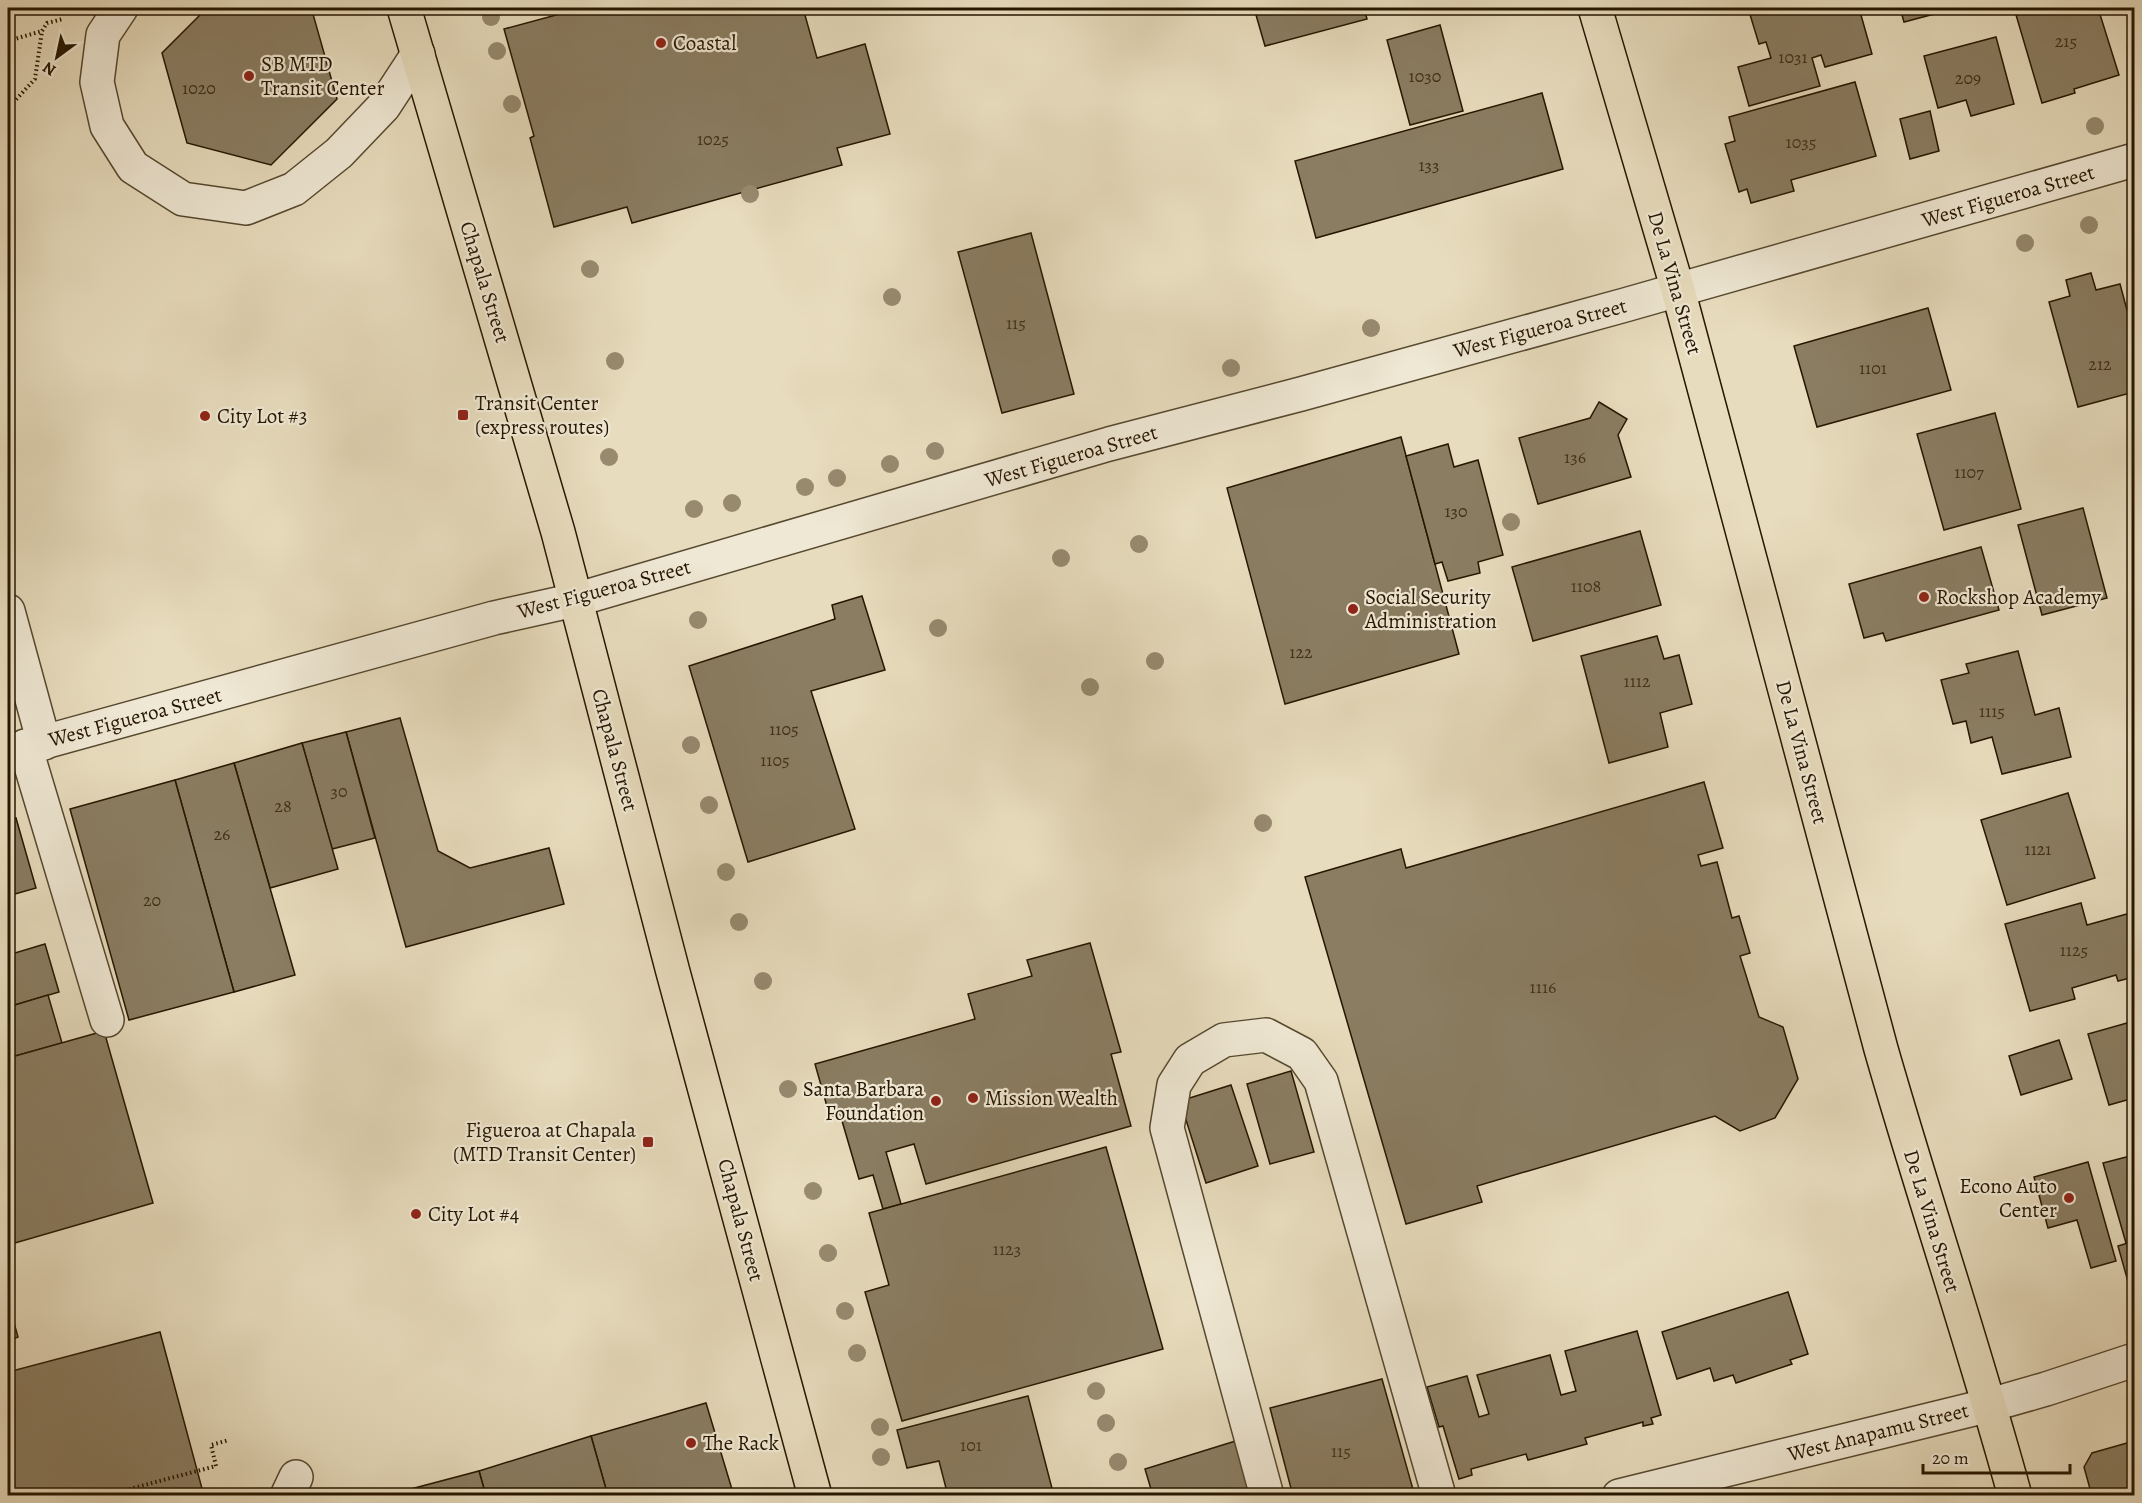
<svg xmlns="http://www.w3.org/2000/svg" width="2142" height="1503" font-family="Alegreya,serif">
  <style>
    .building { fill: #8a7d62; stroke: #261600; stroke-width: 1.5 }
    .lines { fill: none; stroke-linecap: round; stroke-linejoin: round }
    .minor-casing { stroke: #56482f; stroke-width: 36 }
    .major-casing { stroke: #261600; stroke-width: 36 }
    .path { stroke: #261600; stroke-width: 4; stroke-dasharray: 1.5 3; stroke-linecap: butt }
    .minor { stroke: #efe8d4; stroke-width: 33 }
    .major { stroke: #e7dcbd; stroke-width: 33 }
    .tree { fill: #978a6f }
    .poi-dot { fill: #8f2418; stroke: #efe8d4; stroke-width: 2 }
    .labels { text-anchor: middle; stroke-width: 4.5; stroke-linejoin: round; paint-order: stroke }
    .number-label { font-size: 18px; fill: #3f3018 }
    .poi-label { font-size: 21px; fill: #261600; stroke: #efe8d4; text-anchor: start }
    .street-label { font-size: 21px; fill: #261600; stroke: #efe8d4 }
  </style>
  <rect width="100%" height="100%" fill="#e7dcbd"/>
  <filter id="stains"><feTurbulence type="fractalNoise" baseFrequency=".00333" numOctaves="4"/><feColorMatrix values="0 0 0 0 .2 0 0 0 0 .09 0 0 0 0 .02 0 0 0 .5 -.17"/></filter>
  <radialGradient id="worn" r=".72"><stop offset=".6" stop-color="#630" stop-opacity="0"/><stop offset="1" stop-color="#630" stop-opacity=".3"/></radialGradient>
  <g class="building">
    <path d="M 207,8 L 291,8 L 313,14 L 337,99 L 271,165 L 187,143 L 162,53 Z"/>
    <path d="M 582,8 L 803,8 L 817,58 L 865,44 L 890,134 L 837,148 L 842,165 L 632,223 L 627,207 L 554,227 L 530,138 L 534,136 L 504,29 Z"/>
    <path d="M 1254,8 L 1364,8 L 1367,19 L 1265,46 Z"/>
    <path d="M 1748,8 L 1821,8 L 1822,12 L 1839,8 L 1859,8 L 1872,54 L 1825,67 L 1821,55 L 1812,58 L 1820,86 L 1749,106 L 1738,67 L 1771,58 L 1766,42 L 1759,44 Z"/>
    <path d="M 1900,8 L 1957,8 L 1904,22 Z"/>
    <path d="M 2014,8 L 2098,8 L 2119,75 L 2074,89 L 2075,93 L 2042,103 Z"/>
    <path d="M 1440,25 L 1463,111 L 1410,125 L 1387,40 Z"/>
    <path d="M 1996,37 L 2014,104 L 1971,116 L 1966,100 L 1938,108 L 1924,56 Z"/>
    <path d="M 1855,82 L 1876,156 L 1791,180 L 1794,191 L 1751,203 L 1747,189 L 1739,192 L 1725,144 L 1735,141 L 1729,117 Z"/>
    <path d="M 1542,93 L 1563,169 L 1316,238 L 1295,161 Z"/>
    <path d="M 1930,111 L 1939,151 L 1910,159 L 1900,119 Z"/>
    <path d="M 1031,233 L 1074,394 L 1002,413 L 958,252 Z"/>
    <path d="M 2091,273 L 2096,290 L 2120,284 L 2134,336 L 2134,392 L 2078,407 L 2049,302 L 2070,296 L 2066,280 Z"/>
    <path d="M 1928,308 L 1951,390 L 1817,427 L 1794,346 Z"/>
    <path d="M 1599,402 L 1627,419 L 1618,435 L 1631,477 L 1538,504 L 1519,438 L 1590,418 Z"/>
    <path d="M 1995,413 L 2021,509 L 1944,530 L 1917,434 Z"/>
    <path d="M 1401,437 L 1459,654 L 1285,704 L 1227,488 Z"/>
    <path d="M 1448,444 L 1454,467 L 1478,460 L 1503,555 L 1478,562 L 1480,573 L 1448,581 L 1442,562 L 1435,564 L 1406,456 Z"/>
    <path d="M 2083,508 L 2107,598 L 2042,615 L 2018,525 Z"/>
    <path d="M 1640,531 L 1661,605 L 1533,641 L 1512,567 Z"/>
    <path d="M 1981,547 L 1999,610 L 1886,641 L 1883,633 L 1864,638 L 1849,584 Z"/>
    <path d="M 862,596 L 885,670 L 811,691 L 855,829 L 748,862 L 689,666 L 835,619 L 832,605 Z"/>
    <path d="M 1657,636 L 1664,659 L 1679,655 L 1692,704 L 1660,713 L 1668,747 L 1609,763 L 1581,656 Z"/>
    <path d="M 2018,651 L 2035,715 L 2059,708 L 2071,757 L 2002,774 L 1992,737 L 1971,743 L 1966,721 L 1953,724 L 1941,680 L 1969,673 L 1966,664 Z"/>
    <path d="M 400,718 L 438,851 L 470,868 L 549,848 L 564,904 L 406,947 L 346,732 Z"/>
    <path d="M 346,732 L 375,838 L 332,849 L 302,743 Z"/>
    <path d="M 302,743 L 338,869 L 270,888 L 234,763 Z"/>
    <path d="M 234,763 L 295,975 L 234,992 L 175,780 Z"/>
    <path d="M 175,780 L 234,992 L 129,1020 L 70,809 Z"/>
    <path d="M 1704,782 L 1723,848 L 1698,855 L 1701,866 L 1717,862 L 1732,918 L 1739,916 L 1750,953 L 1740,956 L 1759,1017 L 1783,1027 L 1798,1079 L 1775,1118 L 1740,1131 L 1715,1116 L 1477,1186 L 1482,1202 L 1406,1224 L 1305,877 L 1401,849 L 1406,868 Z"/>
    <path d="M 2068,793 L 2095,878 L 2007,905 L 1981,820 Z"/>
    <path d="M 16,818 L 36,888 L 8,896 L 8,820 Z"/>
    <path d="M 2081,903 L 2087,925 L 2134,912 L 2134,977 L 2118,981 L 2116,975 L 2072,988 L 2075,999 L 2030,1011 L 2005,924 Z"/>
    <path d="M 1090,943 L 1121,1052 L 1111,1054 L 1131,1126 L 926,1184 L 914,1144 L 886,1152 L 901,1204 L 883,1209 L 873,1175 L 859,1179 L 840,1114 L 830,1117 L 815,1064 L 975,1019 L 968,994 L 1032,976 L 1027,960 Z"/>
    <path d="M 45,944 L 59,992 L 8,1007 L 8,955 Z"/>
    <path d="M 48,995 L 62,1043 L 8,1058 L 8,1007 Z"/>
    <path d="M 2134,1021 L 2134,1098 L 2109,1105 L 2088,1034 Z"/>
    <path d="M 104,1031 L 153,1203 L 8,1245 L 8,1058 Z"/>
    <path d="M 2059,1040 L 2072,1079 L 2021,1095 L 2009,1056 Z"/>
    <path d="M 1291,1071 L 1314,1152 L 1270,1164 L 1247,1084 Z"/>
    <path d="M 1231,1085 L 1258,1166 L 1206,1183 L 1180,1101 Z"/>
    <path d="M 1106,1147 L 1163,1349 L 902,1421 L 865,1292 L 889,1285 L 869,1213 Z"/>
    <path d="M 2134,1155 L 2134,1241 L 2126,1243 L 2103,1163 Z"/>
    <path d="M 2088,1162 L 2116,1261 L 2091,1268 L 2077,1220 L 2048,1228 L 2034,1177 Z"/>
    <path d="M 2134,1241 L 2134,1295 L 2132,1296 L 2118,1246 Z"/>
    <path d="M 1788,1292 L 1808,1354 L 1790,1360 L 1792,1364 L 1736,1383 L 1733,1375 L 1714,1381 L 1710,1368 L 1677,1379 L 1662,1332 Z"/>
    <path d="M 8,1301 L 18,1337 L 8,1341 Z"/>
    <path d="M 1637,1331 L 1661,1415 L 1651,1418 L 1653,1424 L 1643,1426 L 1643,1422 L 1585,1438 L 1587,1444 L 1528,1460 L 1526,1454 L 1471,1469 L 1472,1475 L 1459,1479 L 1443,1426 L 1439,1427 L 1427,1387 L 1467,1376 L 1479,1417 L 1489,1414 L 1477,1375 L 1550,1355 L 1561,1395 L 1576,1391 L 1565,1351 Z"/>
    <path d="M 160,1332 L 204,1496 L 8,1496 L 8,1372 Z"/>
    <path d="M 1382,1379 L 1414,1493 L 1404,1496 L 1293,1496 L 1270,1408 Z"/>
    <path d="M 1028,1396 L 1054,1496 L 948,1496 L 939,1461 L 907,1468 L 897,1430 Z"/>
    <path d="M 706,1403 L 734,1496 L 608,1496 L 591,1436 Z"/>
    <path d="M 591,1436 L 608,1496 L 486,1496 L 479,1471 Z"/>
    <path d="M 1242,1439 L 1257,1496 L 1153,1496 L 1145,1469 Z"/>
    <path d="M 2134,1441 L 2134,1496 L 2092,1496 L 2084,1467 L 2092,1453 Z"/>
    <path d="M 479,1471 L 486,1496 L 388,1495 Z"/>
  </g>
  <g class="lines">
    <g class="minor-casing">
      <g id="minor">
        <path d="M 121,8 L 103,35 L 97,82 L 107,126 L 133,167 L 183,199 L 246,208 L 294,189 L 339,153 L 384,106 L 418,54"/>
        <path d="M 8,611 L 44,743"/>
        <path d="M 25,746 L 107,1020"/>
        <path d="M 8,752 L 494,618 L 575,600 L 1109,444 L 1301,394 L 1625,305 L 2134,160"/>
        <path d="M 287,1496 L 296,1477"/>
        <path d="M 1267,1496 L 1167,1128 L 1174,1085 L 1190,1060 L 1224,1040 L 1266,1035 L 1302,1054 L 1321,1081 L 1439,1496"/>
        <path d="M 1619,1496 L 1990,1405 L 2046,1389 L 2134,1360"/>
      </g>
    </g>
    <g class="major-casing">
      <g id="major">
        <path d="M 404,8 L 558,532 L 673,972 L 815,1496"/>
        <path d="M 1595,8 L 1678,290 L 1881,1049 C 1924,1199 1974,1346 2015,1496"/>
      </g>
    </g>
    <g class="path">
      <path d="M 8,41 L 42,31"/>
      <path d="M 10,106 L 35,79 L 42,31 L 47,23 L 63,19"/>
      <path d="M 103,1496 L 216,1466 L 211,1445 L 229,1440"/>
    </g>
    <use href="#minor" class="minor"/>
    <use href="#major" class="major"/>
  </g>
  <g class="tree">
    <circle cx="491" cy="17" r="9"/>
    <circle cx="497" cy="51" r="9"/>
    <circle cx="512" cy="104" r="9"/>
    <circle cx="2095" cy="126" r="9"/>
    <circle cx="750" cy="194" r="9"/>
    <circle cx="2089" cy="225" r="9"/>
    <circle cx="2025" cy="243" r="9"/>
    <circle cx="590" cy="269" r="9"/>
    <circle cx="892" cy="297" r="9"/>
    <circle cx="1371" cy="328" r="9"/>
    <circle cx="615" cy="361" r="9"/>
    <circle cx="1231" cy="368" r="9"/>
    <circle cx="935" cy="451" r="9"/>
    <circle cx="609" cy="457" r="9"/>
    <circle cx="890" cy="464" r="9"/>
    <circle cx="837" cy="478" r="9"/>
    <circle cx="805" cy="487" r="9"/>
    <circle cx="732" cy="503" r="9"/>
    <circle cx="694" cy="509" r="9"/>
    <circle cx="1511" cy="522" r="9"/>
    <circle cx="1139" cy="544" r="9"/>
    <circle cx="1061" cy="558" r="9"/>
    <circle cx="698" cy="620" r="9"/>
    <circle cx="938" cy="628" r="9"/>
    <circle cx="1155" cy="661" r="9"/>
    <circle cx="1090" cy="687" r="9"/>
    <circle cx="691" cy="745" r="9"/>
    <circle cx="709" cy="805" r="9"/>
    <circle cx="1263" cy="823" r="9"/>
    <circle cx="726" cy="872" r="9"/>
    <circle cx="739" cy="922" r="9"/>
    <circle cx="763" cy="981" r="9"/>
    <circle cx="788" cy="1089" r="9"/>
    <circle cx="813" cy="1191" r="9"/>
    <circle cx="828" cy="1253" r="9"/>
    <circle cx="845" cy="1311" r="9"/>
    <circle cx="857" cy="1353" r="9"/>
    <circle cx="1096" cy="1391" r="9"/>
    <circle cx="1106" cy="1423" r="9"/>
    <circle cx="880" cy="1427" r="9"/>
    <circle cx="881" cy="1457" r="9"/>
    <circle cx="1118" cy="1462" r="9"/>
  </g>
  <g class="poi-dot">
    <circle cx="661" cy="43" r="6"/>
    <circle cx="249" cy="76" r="6"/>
    <rect x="457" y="409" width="12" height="12" rx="3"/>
    <circle cx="205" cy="416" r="6"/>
    <circle cx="1924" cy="597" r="6"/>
    <circle cx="1353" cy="609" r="6"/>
    <circle cx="973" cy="1098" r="6"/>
    <circle cx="936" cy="1101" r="6"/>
    <rect x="642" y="1136" width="12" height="12" rx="3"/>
    <circle cx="2069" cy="1198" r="6"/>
    <circle cx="416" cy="1214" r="6"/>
    <circle cx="691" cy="1443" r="6"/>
  </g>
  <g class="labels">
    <g class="number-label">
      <text x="2066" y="47">215</text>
      <text x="1793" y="63">1031</text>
      <text x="1425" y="82">1030</text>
      <text x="1968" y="84">209</text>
      <text x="199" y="94">1020</text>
      <text x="713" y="145">1025</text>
      <text x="1801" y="148">1035</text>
      <text x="1429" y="171">133</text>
      <text x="1016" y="329">115</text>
      <text x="2100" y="370">212</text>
      <text x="1873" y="374">1101</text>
      <text x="1575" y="463">136</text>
      <text x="1969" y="478">1107</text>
      <text x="1456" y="517">130</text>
      <text x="1586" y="592">1108</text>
      <text x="1301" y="658">122</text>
      <text x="1637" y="687">1112</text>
      <text x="1992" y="717">1115</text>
      <text x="784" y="735">1105</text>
      <text x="775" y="766">1105</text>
      <text x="339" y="797">30</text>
      <text x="283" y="812">28</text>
      <text x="222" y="840">26</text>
      <text x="2038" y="855">1121</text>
      <text x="152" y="906">20</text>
      <text x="2074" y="956">1125</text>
      <text x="1543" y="993">1116</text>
      <text x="1007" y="1255">1123</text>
      <text x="971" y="1451">101</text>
      <text x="1341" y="1457">115</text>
    </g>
    <g class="poi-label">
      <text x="673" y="50">Coastal</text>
      <text x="261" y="71">SB MTD<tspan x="261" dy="24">Transit Center</tspan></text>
      <text x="475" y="410">Transit Center<tspan x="475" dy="24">(express routes)</tspan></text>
      <text x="217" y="423">City Lot #3</text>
      <text x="1365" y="604">Social Security<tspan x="1365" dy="24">Administration</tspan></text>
      <text x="1936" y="604">Rockshop Academy</text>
      <text x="924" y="1096" text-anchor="end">Santa Barbara<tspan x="924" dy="24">Foundation</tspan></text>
      <text x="985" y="1105">Mission Wealth</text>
      <text x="636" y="1137" text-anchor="end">Figueroa at Chapala<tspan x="636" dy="24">(MTD Transit Center)</tspan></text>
      <text x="2057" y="1193" text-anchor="end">Econo Auto<tspan x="2057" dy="24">Center</tspan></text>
      <text x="428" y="1221">City Lot #4</text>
      <text x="703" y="1450">The Rack</text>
    </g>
    <g class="street-label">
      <text transform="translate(2008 196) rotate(-16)" y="7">West Figueroa Street</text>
      <text transform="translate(485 282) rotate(73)" y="7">Chapala Street</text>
      <text transform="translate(1675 283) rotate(74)" y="7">De La Vina Street</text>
      <text transform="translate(1540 328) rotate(-15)" y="7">West Figueroa Street</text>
      <text transform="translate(1071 456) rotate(-16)" y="7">West Figueroa Street</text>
      <text transform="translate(604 589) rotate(-15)" y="7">West Figueroa Street</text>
      <text transform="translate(135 717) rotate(-15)" y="7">West Figueroa Street</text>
      <text transform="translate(615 750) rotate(75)" y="7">Chapala Street</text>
      <text transform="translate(1802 752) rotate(75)" y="7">De La Vina Street</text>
      <text transform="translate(741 1220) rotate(75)" y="7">Chapala Street</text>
      <text transform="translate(1932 1221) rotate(73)" y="7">De La Vina Street</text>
      <text transform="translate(1878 1432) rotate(-14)" y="7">West Anapamu Street</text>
    </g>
  </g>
  <rect width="2142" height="1503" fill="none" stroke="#e7dcbd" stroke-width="30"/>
  <rect x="9" y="9" width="2124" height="1485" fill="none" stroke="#261600" stroke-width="3"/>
  <rect x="15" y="15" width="2112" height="1473" fill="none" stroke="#261600" stroke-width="1.5"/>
  <g transform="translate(57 57) rotate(213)" stroke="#efe8d4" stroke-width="4.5" paint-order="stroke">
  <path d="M0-4.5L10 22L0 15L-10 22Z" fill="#261600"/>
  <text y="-9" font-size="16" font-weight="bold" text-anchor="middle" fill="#261600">N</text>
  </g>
  <path d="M1923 1464v9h147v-9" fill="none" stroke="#261600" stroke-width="3"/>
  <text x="1932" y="1464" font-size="18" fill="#261600" stroke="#efe8d4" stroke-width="4.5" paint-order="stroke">20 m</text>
  <rect width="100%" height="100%" filter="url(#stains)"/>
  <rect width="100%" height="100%" fill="url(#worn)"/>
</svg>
